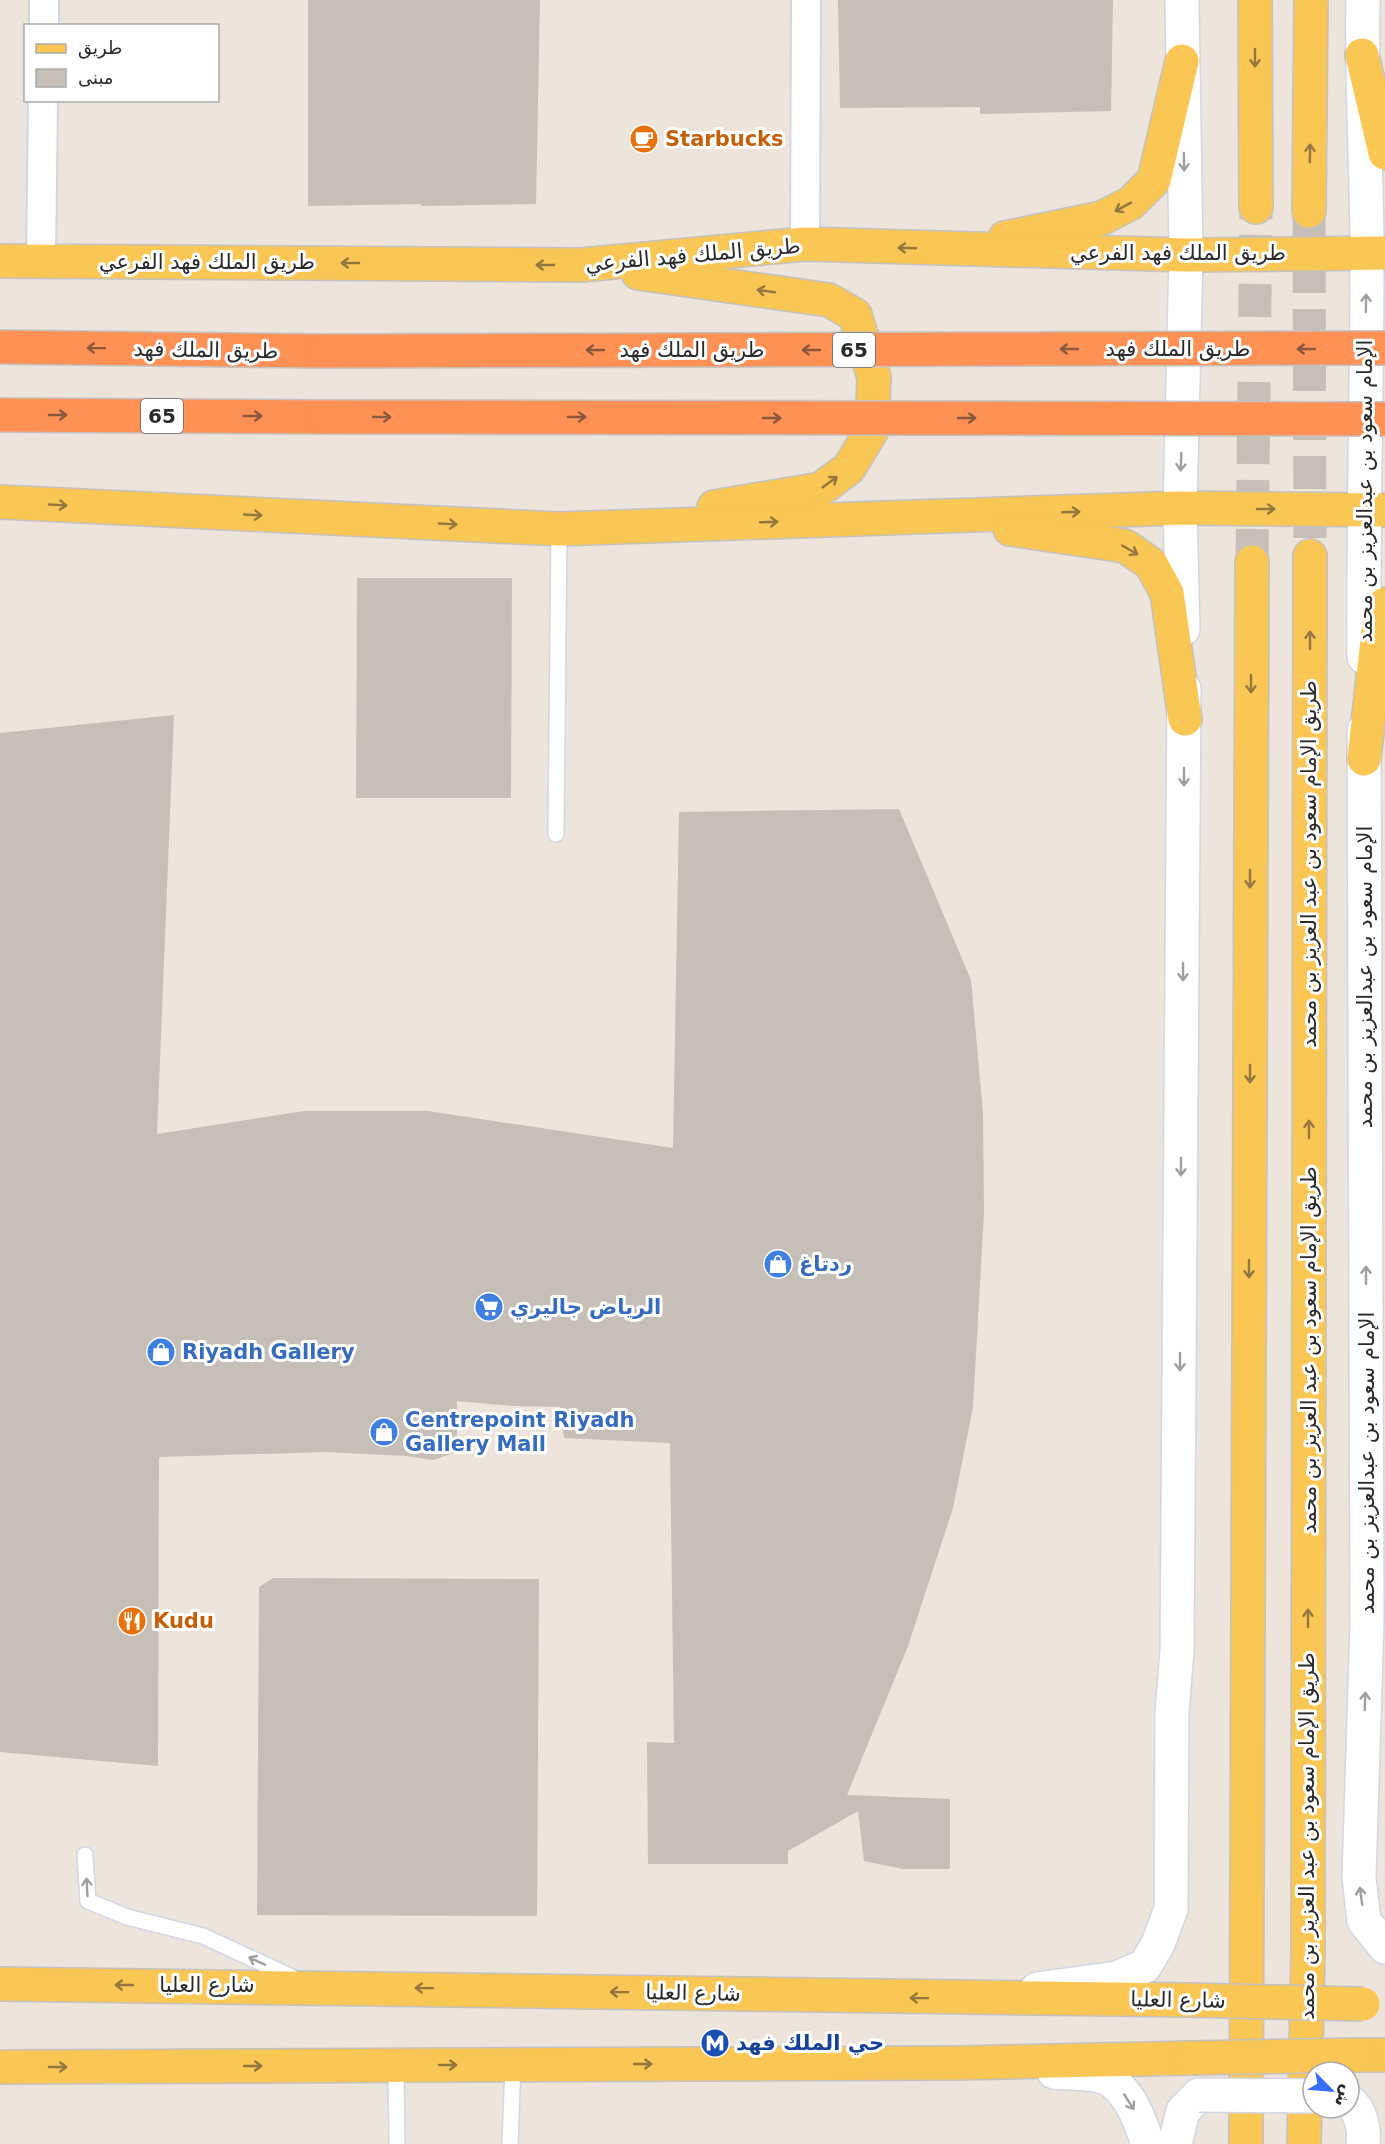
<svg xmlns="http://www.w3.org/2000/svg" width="1385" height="2144" font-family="'DejaVu Sans','Noto Sans Arabic',sans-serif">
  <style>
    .building { fill: #c5bfb7 }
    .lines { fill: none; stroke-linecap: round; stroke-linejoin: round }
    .primary-tunnel { stroke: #c6bfb8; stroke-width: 33; stroke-dasharray: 33 16; stroke-linecap: butt }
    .lane-casing { stroke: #d0d6e4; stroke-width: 18 }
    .street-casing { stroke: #d0d6e4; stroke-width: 32 }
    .secondary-casing { stroke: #d0d6e4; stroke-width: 36 }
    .primary-casing { stroke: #c3c3c3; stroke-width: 36 }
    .highway-casing { stroke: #c3c3c3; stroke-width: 36 }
    .lane { stroke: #fff; stroke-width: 15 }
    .street { stroke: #fff; stroke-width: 28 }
    .secondary { stroke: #fff; stroke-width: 33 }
    .primary { stroke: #fac654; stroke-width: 33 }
    .highway { stroke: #ff9154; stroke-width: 33 }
    .secondary-bridge-casing { stroke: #d0d6e4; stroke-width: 36; stroke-linecap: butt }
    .primary-bridge-casing { stroke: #c3c3c3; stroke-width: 36; stroke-linecap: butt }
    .highway-bridge-casing { stroke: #c3c3c3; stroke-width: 36; stroke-linecap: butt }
    .secondary-bridge { stroke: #fff; stroke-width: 33 }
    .primary-bridge { stroke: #fac654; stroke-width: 33 }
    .highway-bridge { stroke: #ff9154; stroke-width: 33 }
    .oneway { stroke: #92783f }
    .oneway2 { stroke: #9f9f9f }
    .oneway3 { stroke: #8a583d }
    .labels { text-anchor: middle; stroke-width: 6; stroke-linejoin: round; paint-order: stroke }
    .shield { fill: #fff; stroke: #6a6a6a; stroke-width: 1.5 }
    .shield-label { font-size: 20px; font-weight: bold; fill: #2a2a2a }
    .food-label { font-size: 21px; font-weight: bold; fill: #c56008; stroke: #fff; text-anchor: start }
    .street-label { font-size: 21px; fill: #2a2a2a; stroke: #fff }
    .shop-label { font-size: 21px; font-weight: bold; fill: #366cbe; stroke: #fff; text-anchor: start }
    .transit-label { font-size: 21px; font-weight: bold; fill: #164399; stroke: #fff; text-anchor: start }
  </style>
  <rect width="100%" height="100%" fill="#ede4db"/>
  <g class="building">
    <path d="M 308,0 L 540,0 L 536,204 L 421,206 L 421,204 L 308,206 Z"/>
    <path d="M 838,0 L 1113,0 L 1111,111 L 980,114 L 980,107 L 840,108 Z"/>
    <path d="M 357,578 L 512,578 L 511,798 L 356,798 Z"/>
    <path d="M 174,715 L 157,1134 L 304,1111 L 428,1111 L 673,1148 L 679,812 L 899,809 L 971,980 L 983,1113 L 984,1213 L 973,1407 L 953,1508 L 908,1646 L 847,1795 L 950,1799 L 950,1869 L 903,1869 L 864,1861 L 858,1811 L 788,1851 L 788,1864 L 648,1864 L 647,1742 L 674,1743 L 670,1443 L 564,1438 L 560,1407 L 513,1406 L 457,1401 L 457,1452 L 433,1460 L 406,1456 L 326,1452 L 159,1457 L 158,1766 L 0,1752 L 0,733 Z"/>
    <path d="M 273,1578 L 539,1579 L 537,1916 L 257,1915 L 259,1587 Z"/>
  </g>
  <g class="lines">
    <g class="primary-tunnel">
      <path d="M 1309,211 L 1310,556"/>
      <path d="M 1252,562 L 1256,207"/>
    </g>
    <g class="lane-casing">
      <g id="lane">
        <path d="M 556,834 L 559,529"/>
        <path d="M 85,1855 L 88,1901 L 127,1917 L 203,1936 L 294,1978"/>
        <path d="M 396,2065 L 397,2144"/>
        <path d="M 510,2144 L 513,2065"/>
      </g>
    </g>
    <g class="street-casing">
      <g id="street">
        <path d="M 44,26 L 44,0"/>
        <path d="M 805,244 L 806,0"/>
        <path d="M 41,261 L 43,100"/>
      </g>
    </g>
    <g class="secondary-casing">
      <g id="secondary">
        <path d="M 1182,0 L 1186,255 L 1180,508 L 1183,629"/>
        <path d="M 1363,0 C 1361,85 1367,169 1367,254 C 1367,388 1363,523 1364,657"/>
        <path d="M 1364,730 L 1367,1622 L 1359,1878 L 1364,1921 L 1385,1947"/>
        <path d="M 1037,1989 L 1117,1978 L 1145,1966 L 1158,1944 L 1171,1909 L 1172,1712 L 1177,1651 L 1184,689"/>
        <path d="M 1054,2072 C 1065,2073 1097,2073 1106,2078 C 1130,2090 1140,2121 1148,2144"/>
        <path d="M 1349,2101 C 1361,2111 1365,2129 1363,2144"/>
        <path d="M 1175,2144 L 1183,2111 L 1199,2095"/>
      </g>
    </g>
    <g class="primary-casing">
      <g id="primary">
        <path d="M 1255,0 L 1256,207"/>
        <path d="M 1362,55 L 1385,153"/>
        <path d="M 1309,211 L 1311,0"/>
        <path d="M 1005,238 L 1102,218 L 1131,203 L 1154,180 L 1182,61"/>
        <path d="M 0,261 L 581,265 L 805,244 L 1186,255 L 1385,253"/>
        <path d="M 638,273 L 829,300 L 855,315 L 874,377 L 872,430 L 849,468 L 821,489 L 714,507"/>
        <path d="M 0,502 L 559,529 L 1180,508 L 1385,510"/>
        <path d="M 1010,529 L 1125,546 L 1151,564 L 1167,593 L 1185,719"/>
        <path d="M 1364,759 L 1380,613 L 1385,604"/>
        <path d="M 0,1984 C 396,1986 792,1998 1188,2000"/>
        <path d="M 1360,2055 L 1385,2055"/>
        <path d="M 0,2067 L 956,2063 L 1191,2058"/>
        <path d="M 1246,2144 L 1252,562"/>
        <path d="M 1304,2144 L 1308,1949 L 1310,556"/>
      </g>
    </g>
    <g class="highway-casing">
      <g id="highway">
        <path d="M 0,347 L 322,351"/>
        <path d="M 0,415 L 324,417"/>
      </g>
    </g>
    <use href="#lane" class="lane"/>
    <use href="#street" class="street"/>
    <use href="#secondary" class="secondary"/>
    <use href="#primary" class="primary"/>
    <use href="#highway" class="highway"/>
    <g class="secondary-bridge-casing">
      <path id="secondary-bridge" d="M 1199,2095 L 1313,2096"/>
    </g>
    <g class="primary-bridge-casing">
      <g id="primary-bridge">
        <path d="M 1188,2000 L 1363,2004"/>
        <path d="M 1191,2058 L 1360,2055"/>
      </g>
    </g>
    <g class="highway-bridge-casing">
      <g id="highway-bridge">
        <path d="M 322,351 L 1385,348"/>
        <path d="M 324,417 L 1385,419"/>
      </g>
    </g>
    <use href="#secondary-bridge" class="secondary-bridge"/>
    <use href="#primary-bridge" class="primary-bridge"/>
    <use href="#highway-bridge" class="highway-bridge"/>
  </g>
  <defs><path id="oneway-shaft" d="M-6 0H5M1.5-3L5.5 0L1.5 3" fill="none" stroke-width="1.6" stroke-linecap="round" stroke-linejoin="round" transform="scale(1.5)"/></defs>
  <g class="oneway">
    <use href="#oneway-shaft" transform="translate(1255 58) rotate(90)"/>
    <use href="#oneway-shaft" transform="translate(1310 153) rotate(-89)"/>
    <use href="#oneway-shaft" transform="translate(1123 207) rotate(151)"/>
    <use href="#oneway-shaft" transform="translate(907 248) rotate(-178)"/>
    <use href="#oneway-shaft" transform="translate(350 263) rotate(-180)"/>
    <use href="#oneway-shaft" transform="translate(545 265) rotate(-180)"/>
    <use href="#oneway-shaft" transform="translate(766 291) rotate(-172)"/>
    <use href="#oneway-shaft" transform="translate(830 482) rotate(-36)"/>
    <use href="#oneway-shaft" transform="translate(58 505) rotate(3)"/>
    <use href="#oneway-shaft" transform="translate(1266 509)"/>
    <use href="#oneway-shaft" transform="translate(1071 512) rotate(-2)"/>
    <use href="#oneway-shaft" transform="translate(253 515) rotate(3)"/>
    <use href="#oneway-shaft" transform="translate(769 522) rotate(-2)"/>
    <use href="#oneway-shaft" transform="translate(448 524) rotate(3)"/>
    <use href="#oneway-shaft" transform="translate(1130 550) rotate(30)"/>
    <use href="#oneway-shaft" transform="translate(1310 640) rotate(-90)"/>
    <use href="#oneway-shaft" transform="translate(1251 684) rotate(90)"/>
    <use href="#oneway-shaft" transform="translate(1250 879) rotate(90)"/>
    <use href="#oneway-shaft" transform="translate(1250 1074) rotate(90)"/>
    <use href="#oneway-shaft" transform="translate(1309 1129) rotate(-90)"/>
    <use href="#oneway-shaft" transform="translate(1249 1269) rotate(90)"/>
    <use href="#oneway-shaft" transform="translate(1308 1618) rotate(-90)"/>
    <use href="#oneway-shaft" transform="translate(124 1985) rotate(-180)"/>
    <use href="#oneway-shaft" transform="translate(424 1988) rotate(-179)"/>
    <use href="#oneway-shaft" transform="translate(619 1992) rotate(-179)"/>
    <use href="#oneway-shaft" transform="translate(919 1998) rotate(-179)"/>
    <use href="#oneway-shaft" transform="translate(643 2064)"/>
    <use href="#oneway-shaft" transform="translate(448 2065)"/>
    <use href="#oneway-shaft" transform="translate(253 2066)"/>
    <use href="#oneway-shaft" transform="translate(58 2067)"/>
  </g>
  <g class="oneway2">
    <use href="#oneway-shaft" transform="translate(1184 162) rotate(89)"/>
    <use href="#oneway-shaft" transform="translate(1366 303) rotate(-89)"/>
    <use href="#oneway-shaft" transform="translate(1181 462) rotate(92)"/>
    <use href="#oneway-shaft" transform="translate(1184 777) rotate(90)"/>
    <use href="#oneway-shaft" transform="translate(1183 972) rotate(90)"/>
    <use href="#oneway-shaft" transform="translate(1181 1167) rotate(90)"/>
    <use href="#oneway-shaft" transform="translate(1366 1275) rotate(-90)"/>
    <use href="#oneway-shaft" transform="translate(1180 1362) rotate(90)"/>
    <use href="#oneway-shaft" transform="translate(1365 1701) rotate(-88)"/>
    <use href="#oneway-shaft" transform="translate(87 1887) rotate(-93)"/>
    <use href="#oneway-shaft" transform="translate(1361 1896) rotate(-98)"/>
    <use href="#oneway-shaft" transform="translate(257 1961) rotate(-155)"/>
    <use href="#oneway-shaft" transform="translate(1129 2102) rotate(58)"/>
  </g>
  <g class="oneway3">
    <use href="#oneway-shaft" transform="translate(96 348) rotate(-179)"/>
    <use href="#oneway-shaft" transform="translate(1069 349) rotate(180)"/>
    <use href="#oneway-shaft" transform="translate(1306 349) rotate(180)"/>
    <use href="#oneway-shaft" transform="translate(595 350) rotate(180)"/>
    <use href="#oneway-shaft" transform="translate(811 350) rotate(180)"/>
    <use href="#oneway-shaft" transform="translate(58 415)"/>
    <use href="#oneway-shaft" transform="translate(253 416)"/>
    <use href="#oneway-shaft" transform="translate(382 417)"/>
    <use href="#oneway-shaft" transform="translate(577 417)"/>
    <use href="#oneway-shaft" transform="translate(772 418)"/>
    <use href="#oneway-shaft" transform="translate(967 418)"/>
  </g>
  <defs>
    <g id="cafe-disc" transform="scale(1.5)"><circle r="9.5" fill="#e8710a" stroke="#fff"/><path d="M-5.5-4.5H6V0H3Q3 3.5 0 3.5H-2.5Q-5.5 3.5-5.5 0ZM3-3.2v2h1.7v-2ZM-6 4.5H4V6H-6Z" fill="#fff"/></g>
    <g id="shop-disc" transform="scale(1.5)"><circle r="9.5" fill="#3f7fe0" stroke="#fff"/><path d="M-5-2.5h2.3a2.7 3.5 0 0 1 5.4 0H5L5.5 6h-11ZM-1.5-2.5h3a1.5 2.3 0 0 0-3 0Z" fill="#fff"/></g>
    <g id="supermarket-disc" transform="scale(1.5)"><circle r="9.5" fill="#3f7fe0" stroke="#fff"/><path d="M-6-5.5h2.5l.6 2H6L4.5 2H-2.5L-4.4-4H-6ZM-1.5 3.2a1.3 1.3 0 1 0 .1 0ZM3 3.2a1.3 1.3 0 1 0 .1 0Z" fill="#fff"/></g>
    <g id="restaurant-disc" transform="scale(1.5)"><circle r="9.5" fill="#e8710a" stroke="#fff"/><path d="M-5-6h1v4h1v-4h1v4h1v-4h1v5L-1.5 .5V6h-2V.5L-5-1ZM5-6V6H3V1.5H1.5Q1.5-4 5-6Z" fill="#fff"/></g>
    <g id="metro-disc" transform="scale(1.5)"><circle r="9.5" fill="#1a4fb4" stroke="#fff"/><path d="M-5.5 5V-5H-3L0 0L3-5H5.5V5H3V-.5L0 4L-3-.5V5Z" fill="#fff"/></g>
  </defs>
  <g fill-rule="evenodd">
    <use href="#cafe-disc" x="644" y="139"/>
    <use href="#shop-disc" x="778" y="1264"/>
    <use href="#supermarket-disc" x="489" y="1307"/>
    <use href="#shop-disc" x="161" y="1352"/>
    <use href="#shop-disc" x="384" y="1432"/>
    <use href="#restaurant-disc" x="132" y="1621"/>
    <use href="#metro-disc" x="715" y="2043"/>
  </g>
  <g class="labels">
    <g class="shield">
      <rect x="833" y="333" width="42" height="34" rx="4.5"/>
      <rect x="141" y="399" width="42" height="34" rx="4.5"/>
    </g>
    <g class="shield-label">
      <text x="854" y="357">65</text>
      <text x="162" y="423">65</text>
    </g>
    <g class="food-label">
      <text x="665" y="146">Starbucks</text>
      <text x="153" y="1628">Kudu</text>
    </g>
    <g class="street-label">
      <text x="1178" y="260">طريق الملك فهد الفرعي</text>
      <text transform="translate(693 255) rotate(-5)" y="7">طريق الملك فهد الفرعي</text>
      <text x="207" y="269">طريق الملك فهد الفرعي</text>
      <text x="1178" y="356">طريق الملك فهد</text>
      <text transform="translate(206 350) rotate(1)" y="7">طريق الملك فهد</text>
      <text x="692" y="357">طريق الملك فهد</text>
      <text transform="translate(1365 491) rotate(-90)" y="7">الإمام سعود بن عبدالعزيز بن محمد</text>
      <text transform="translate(1309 864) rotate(-90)" y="7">طريق الإمام سعود بن عبد العزيز بن محمد</text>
      <text transform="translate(1365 977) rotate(-90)" y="7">الإمام سعود بن عبدالعزيز بن محمد</text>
      <text transform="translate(1309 1350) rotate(-90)" y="7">طريق الإمام سعود بن عبد العزيز بن محمد</text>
      <text transform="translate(1367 1463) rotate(-90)" y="7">الإمام سعود بن عبدالعزيز بن محمد</text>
      <text transform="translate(1307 1836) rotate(-90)" y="7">طريق الإمام سعود بن عبد العزيز بن محمد</text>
      <text x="207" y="1992">شارع العليا</text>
      <text transform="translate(693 1993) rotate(1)" y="7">شارع العليا</text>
      <text transform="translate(1178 2000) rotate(1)" y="7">شارع العليا</text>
    </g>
    <g class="shop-label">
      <text x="799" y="1271">ردتاغ</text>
      <text x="510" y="1314">الرياض جاليري</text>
      <text x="182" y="1359">Riyadh Gallery</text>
      <text x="405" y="1427">Centrepoint Riyadh<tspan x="405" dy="24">Gallery Mall</tspan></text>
    </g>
    <g class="transit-label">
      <text x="736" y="2050">حي الملك فهد</text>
    </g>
  </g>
  <rect x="24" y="24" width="195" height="78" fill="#ffffff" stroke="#aaaaaa" stroke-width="1.5"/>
  <rect x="36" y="44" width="30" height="9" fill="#fac654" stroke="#aaaaaa" stroke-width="1.5"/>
  <text x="78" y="54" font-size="18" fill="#2a2a2a">طريق</text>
  <rect x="36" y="69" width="30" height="18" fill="#c5bfb7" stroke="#aaaaaa" stroke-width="1.5"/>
  <text x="78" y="84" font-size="18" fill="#2a2a2a">مبنى</text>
  <g transform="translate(1331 2090) rotate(115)"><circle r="28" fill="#ffffff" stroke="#aaaaaa" stroke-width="1.5"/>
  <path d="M0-4.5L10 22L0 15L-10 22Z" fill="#366cff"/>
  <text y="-9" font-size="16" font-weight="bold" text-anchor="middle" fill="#2a2a2a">ش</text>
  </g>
</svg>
